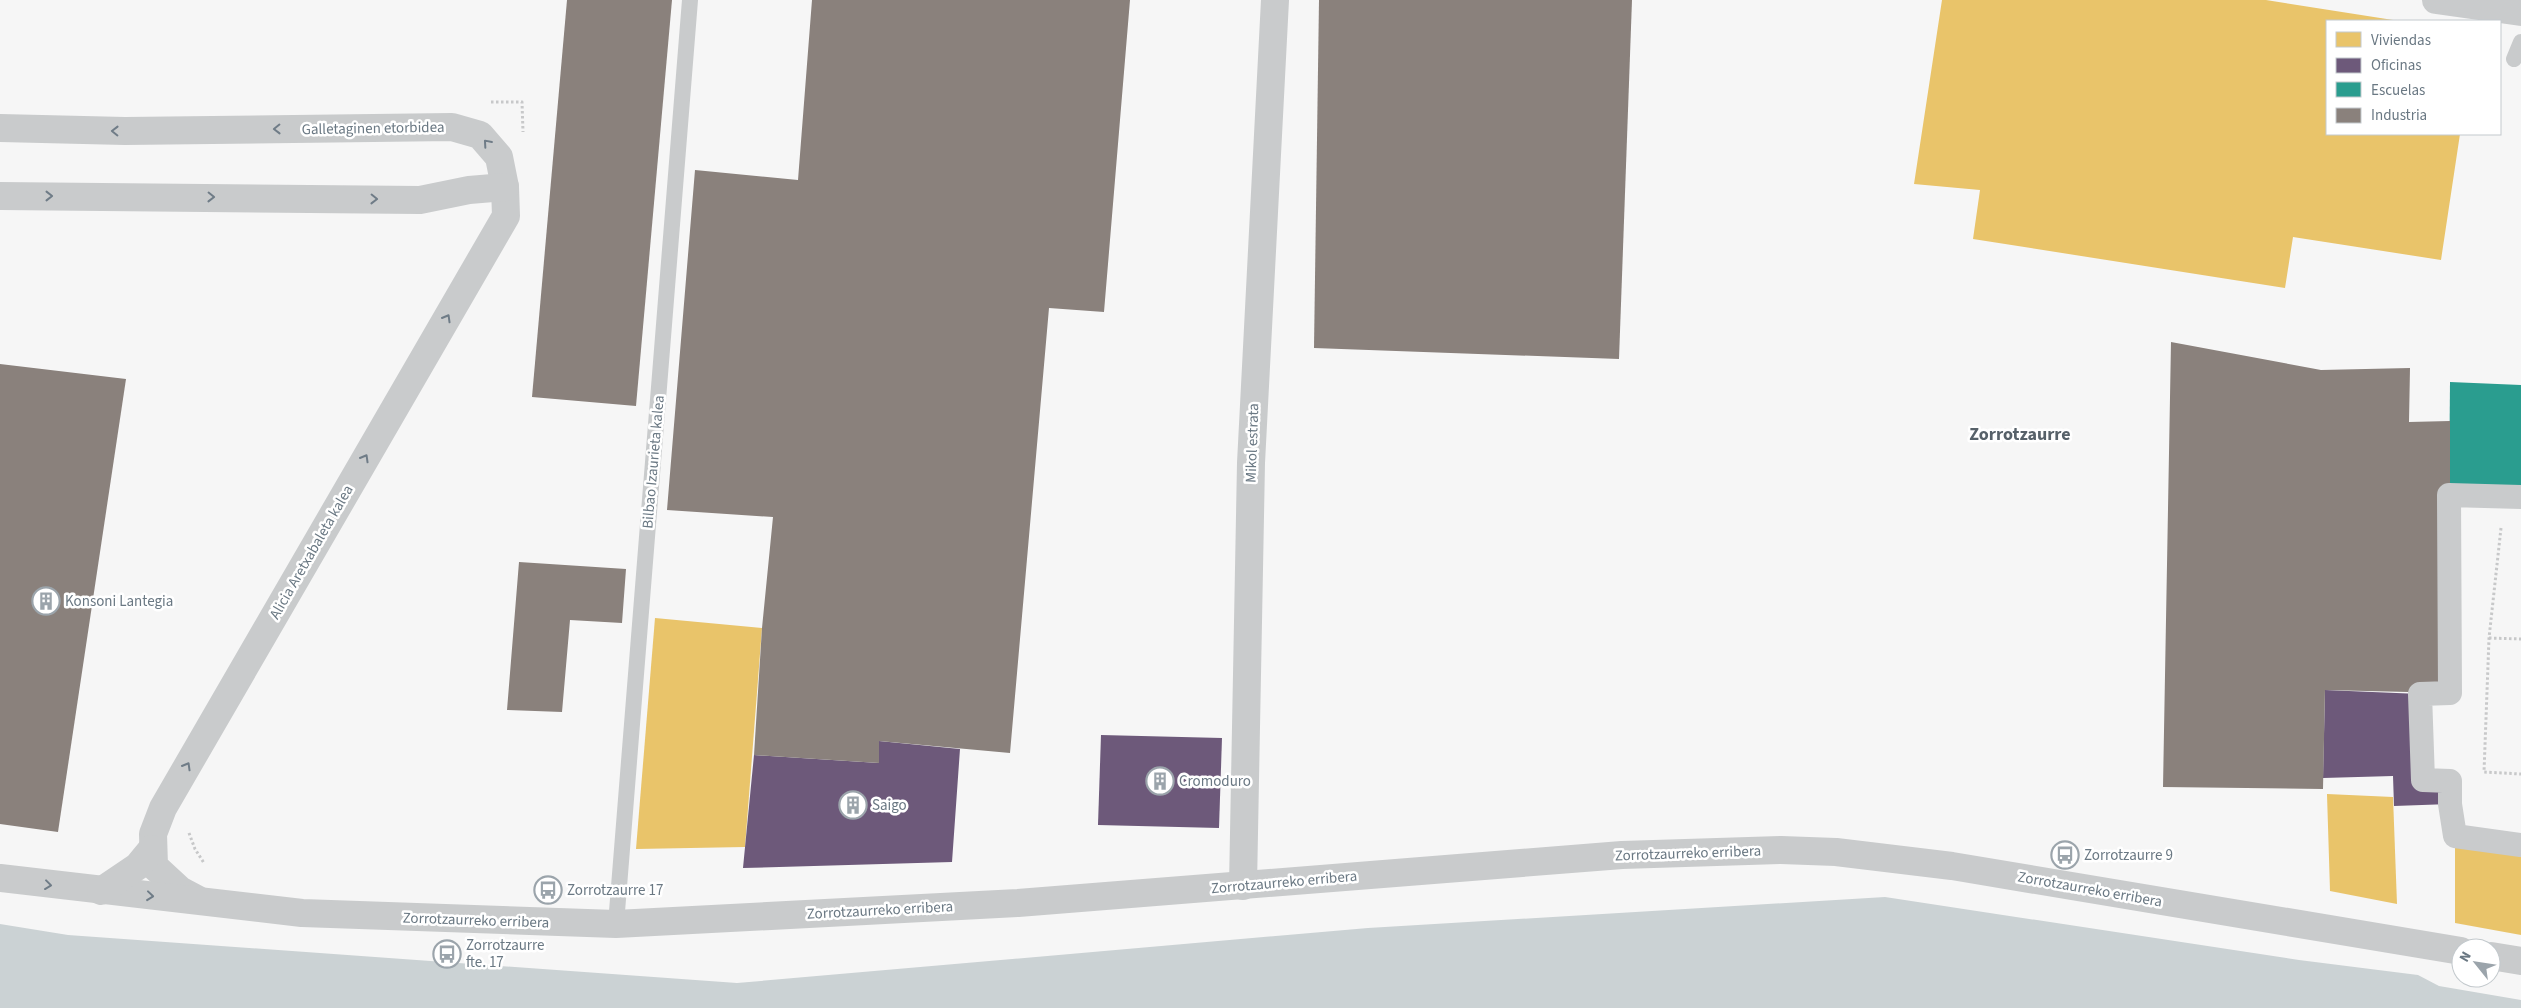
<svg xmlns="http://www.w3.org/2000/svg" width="2521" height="1008" font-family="'Source Sans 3',sans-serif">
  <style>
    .water { fill: #cbd2d4 }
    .homes { fill: #e9c46a }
    .offices { fill: #6d597a }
    .schools { fill: #2a9d8f }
    .industry { fill: #8a817c }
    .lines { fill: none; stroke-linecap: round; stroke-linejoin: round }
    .path { stroke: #c7c8c9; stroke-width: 3; stroke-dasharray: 2.5 2.5; stroke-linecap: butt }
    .service { stroke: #c9cbcc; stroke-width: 16 }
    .pedestrian { stroke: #c9cbcc; stroke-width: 24 }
    .minor { stroke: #c9cbcc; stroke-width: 28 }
    .oneway { stroke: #6f7c87 }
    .labels { text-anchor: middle; stroke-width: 5; stroke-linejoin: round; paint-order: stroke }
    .street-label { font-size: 15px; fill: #6a7883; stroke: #fff }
    .poi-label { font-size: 15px; fill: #6a7883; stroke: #fff; text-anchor: start }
    .quarter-label { font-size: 18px; font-weight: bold; fill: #576169; stroke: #fff }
  </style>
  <rect width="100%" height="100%" fill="#f6f6f6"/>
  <path class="water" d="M 1885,897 L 2299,960 L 2418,975 L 2439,986 L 2521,1000 L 2521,1008 L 0,1008 L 0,924 L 68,935 L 737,983 L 1368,928 Z"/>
  <g class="homes">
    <path d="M 1942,0 L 2266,0 L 2393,20 L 2327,21 L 2327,134 L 2460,134 L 2441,260 L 2293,237 L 2285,288 L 1973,239 L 1980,190 L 1914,184 Z"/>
    <path d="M 655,618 L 762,628 L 745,847 L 636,849 Z"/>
    <path d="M 2327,794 L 2393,797 L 2397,904 L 2330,891 Z"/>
    <path d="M 2455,836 L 2521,845 L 2521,935 L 2455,923 Z"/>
  </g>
  <g class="offices">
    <path d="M 2325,690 L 2420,694 L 2423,780 L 2450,781 L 2450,804 L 2394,806 L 2393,776 L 2323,778 Z"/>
    <path d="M 1101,735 L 1222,738 L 1219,828 L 1098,825 Z"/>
    <path d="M 879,741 L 960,749 L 952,862 L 743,868 L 754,755 L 879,763 Z"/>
  </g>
  <path class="schools" d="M 2450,382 L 2521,385 L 2521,497 L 2449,495 Z"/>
  <g class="industry">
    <path d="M 567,0 L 672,0 L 636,406 L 532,397 Z"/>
    <path d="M 812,0 L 1130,0 L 1104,312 L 1049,308 L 1010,753 L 879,741 L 879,763 L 754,755 L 762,628 L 773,517 L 667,510 L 695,170 L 798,180 Z"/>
    <path d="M 1319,0 L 1632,0 L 1619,359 L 1314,348 Z"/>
    <path d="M 2171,342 L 2321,370 L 2410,368 L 2409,422 L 2450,421 L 2450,693 L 2325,690 L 2323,789 L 2163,787 Z"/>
    <path d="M 0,364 L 126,379 L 58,832 L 0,824 Z"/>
    <path d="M 519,562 L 626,569 L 622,623 L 570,620 L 562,712 L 507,710 Z"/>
  </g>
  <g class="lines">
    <g class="path">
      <path d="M 491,102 L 522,102 L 523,132"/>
      <path d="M 2501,528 L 2489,638 L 2484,772 L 2521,774"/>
      <path d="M 2489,638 L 2521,639"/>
      <path d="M 189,833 L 195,849 L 204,863"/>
    </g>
    <g class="service">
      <path d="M 2514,59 L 2521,42"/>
      <path d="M 616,924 L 690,0"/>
    </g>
    <path class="pedestrian" d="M 2521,497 L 2449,495 L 2450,693 L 2420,694 L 2423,780 L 2450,781 L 2450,804 L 2455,836 L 2521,845"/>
    <g class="minor">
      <path d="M 2436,0 L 2521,12"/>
      <path d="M 0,128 L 125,131 L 452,127 L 480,135 L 499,157 L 505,187 L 506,216 L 163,808 L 153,834 L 154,866 L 180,890 L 197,899"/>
      <path d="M 0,196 L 420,200 L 469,190 L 505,187"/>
      <path d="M 0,878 L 302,913 L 616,924 L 1018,903 L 1622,855 L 1781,850 L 1836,852 L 1952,866 L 2461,951"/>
      <path d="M 1243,886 L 1251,463 L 1275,0"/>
      <path d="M 101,891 L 138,866 L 152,849"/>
      <path d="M 2491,956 L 2521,961"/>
    </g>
  </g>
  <defs><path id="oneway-chevron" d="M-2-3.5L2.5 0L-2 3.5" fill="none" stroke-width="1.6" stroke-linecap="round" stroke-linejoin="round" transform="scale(1.25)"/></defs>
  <g class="oneway">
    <use href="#oneway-chevron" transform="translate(277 129) rotate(179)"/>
    <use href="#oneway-chevron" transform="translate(115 131) rotate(-179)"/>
    <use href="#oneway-chevron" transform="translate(487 143) rotate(-131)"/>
    <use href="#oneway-chevron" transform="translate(49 196)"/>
    <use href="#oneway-chevron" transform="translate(211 197) rotate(1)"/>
    <use href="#oneway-chevron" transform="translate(374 199) rotate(1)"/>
    <use href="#oneway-chevron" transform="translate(447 318) rotate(-60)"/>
    <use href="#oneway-chevron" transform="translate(365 458) rotate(-60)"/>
    <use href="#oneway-chevron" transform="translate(187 766) rotate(-60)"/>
    <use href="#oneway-chevron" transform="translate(48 885) rotate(7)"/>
    <use href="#oneway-chevron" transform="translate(150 896) rotate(6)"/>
  </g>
  <defs>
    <g id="building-ring" transform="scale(1.4375)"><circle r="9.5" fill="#fff" stroke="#9ba4ab" stroke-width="1.5"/><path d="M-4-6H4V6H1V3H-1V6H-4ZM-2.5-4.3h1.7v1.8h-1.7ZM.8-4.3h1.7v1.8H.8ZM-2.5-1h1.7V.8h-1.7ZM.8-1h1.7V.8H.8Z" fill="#9ba4ab"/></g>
    <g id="bus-ring" transform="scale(1.4375)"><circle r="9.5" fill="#fff" stroke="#9ba4ab" stroke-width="1.5"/><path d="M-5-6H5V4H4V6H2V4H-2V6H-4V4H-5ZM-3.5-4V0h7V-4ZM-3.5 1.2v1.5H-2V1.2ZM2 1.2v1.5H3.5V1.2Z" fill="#9ba4ab"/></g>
  </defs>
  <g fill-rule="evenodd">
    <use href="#building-ring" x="46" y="601"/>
    <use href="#building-ring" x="1160" y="781"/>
    <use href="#building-ring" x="853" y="805"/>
    <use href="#bus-ring" x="2065" y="855"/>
    <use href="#bus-ring" x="548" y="890"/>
    <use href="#bus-ring" x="447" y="954"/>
  </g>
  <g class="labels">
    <g class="street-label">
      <text transform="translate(373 128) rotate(-1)" y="5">Galletaginen etorbidea</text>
      <text transform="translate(1252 443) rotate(-88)" y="5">Mikol estrata</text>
      <text transform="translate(653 462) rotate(-85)" y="5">Bilbao Izaurieta kalea</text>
      <text transform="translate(311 552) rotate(-60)" y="5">Alicia Aretxabaleta kalea</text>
      <text transform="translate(1688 853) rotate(-2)" y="5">Zorrotzaurreko erribera</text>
      <text transform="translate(1284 882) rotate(-5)" y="5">Zorrotzaurreko erribera</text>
      <text transform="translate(2090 889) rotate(10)" y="5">Zorrotzaurreko erribera</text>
      <text transform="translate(880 910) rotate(-3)" y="5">Zorrotzaurreko erribera</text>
      <text transform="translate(476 920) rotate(2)" y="5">Zorrotzaurreko erribera</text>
    </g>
    <g class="poi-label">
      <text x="65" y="606">Konsoni Lantegia</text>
      <text x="1179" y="786">Cromoduro</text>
      <text x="872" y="810">Saigo</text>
      <text x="2084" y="860">Zorrotzaurre 9</text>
      <text x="567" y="895">Zorrotzaurre 17</text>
      <text x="466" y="950">Zorrotzaurre<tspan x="466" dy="17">fte. 17</tspan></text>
    </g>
    <g class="quarter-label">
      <text x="2020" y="440">Zorrotzaurre</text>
    </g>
  </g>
  <rect x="2326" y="20" width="175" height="115" fill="#ffffff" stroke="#c3c9cd"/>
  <rect x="2336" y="32" width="25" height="15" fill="#e9c46a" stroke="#c3c9cd"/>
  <text x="2371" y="45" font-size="15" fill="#6a7883">Viviendas</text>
  <rect x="2336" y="58" width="25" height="15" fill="#6d597a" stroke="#c3c9cd"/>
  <text x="2371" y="70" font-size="15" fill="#6a7883">Oficinas</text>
  <rect x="2336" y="82" width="25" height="15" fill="#2a9d8f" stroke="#c3c9cd"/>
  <text x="2371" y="95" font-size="15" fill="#6a7883">Escuelas</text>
  <rect x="2336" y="108" width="25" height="15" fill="#8a817c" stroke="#c3c9cd"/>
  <text x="2371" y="120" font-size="15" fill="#6a7883">Industria</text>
  <g transform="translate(2476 963) rotate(300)"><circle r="24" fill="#ffffff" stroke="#c3c9cd"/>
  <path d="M0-4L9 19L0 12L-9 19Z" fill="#9ba4ab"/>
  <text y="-8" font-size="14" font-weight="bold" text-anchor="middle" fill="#6a7883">N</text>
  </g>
</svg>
